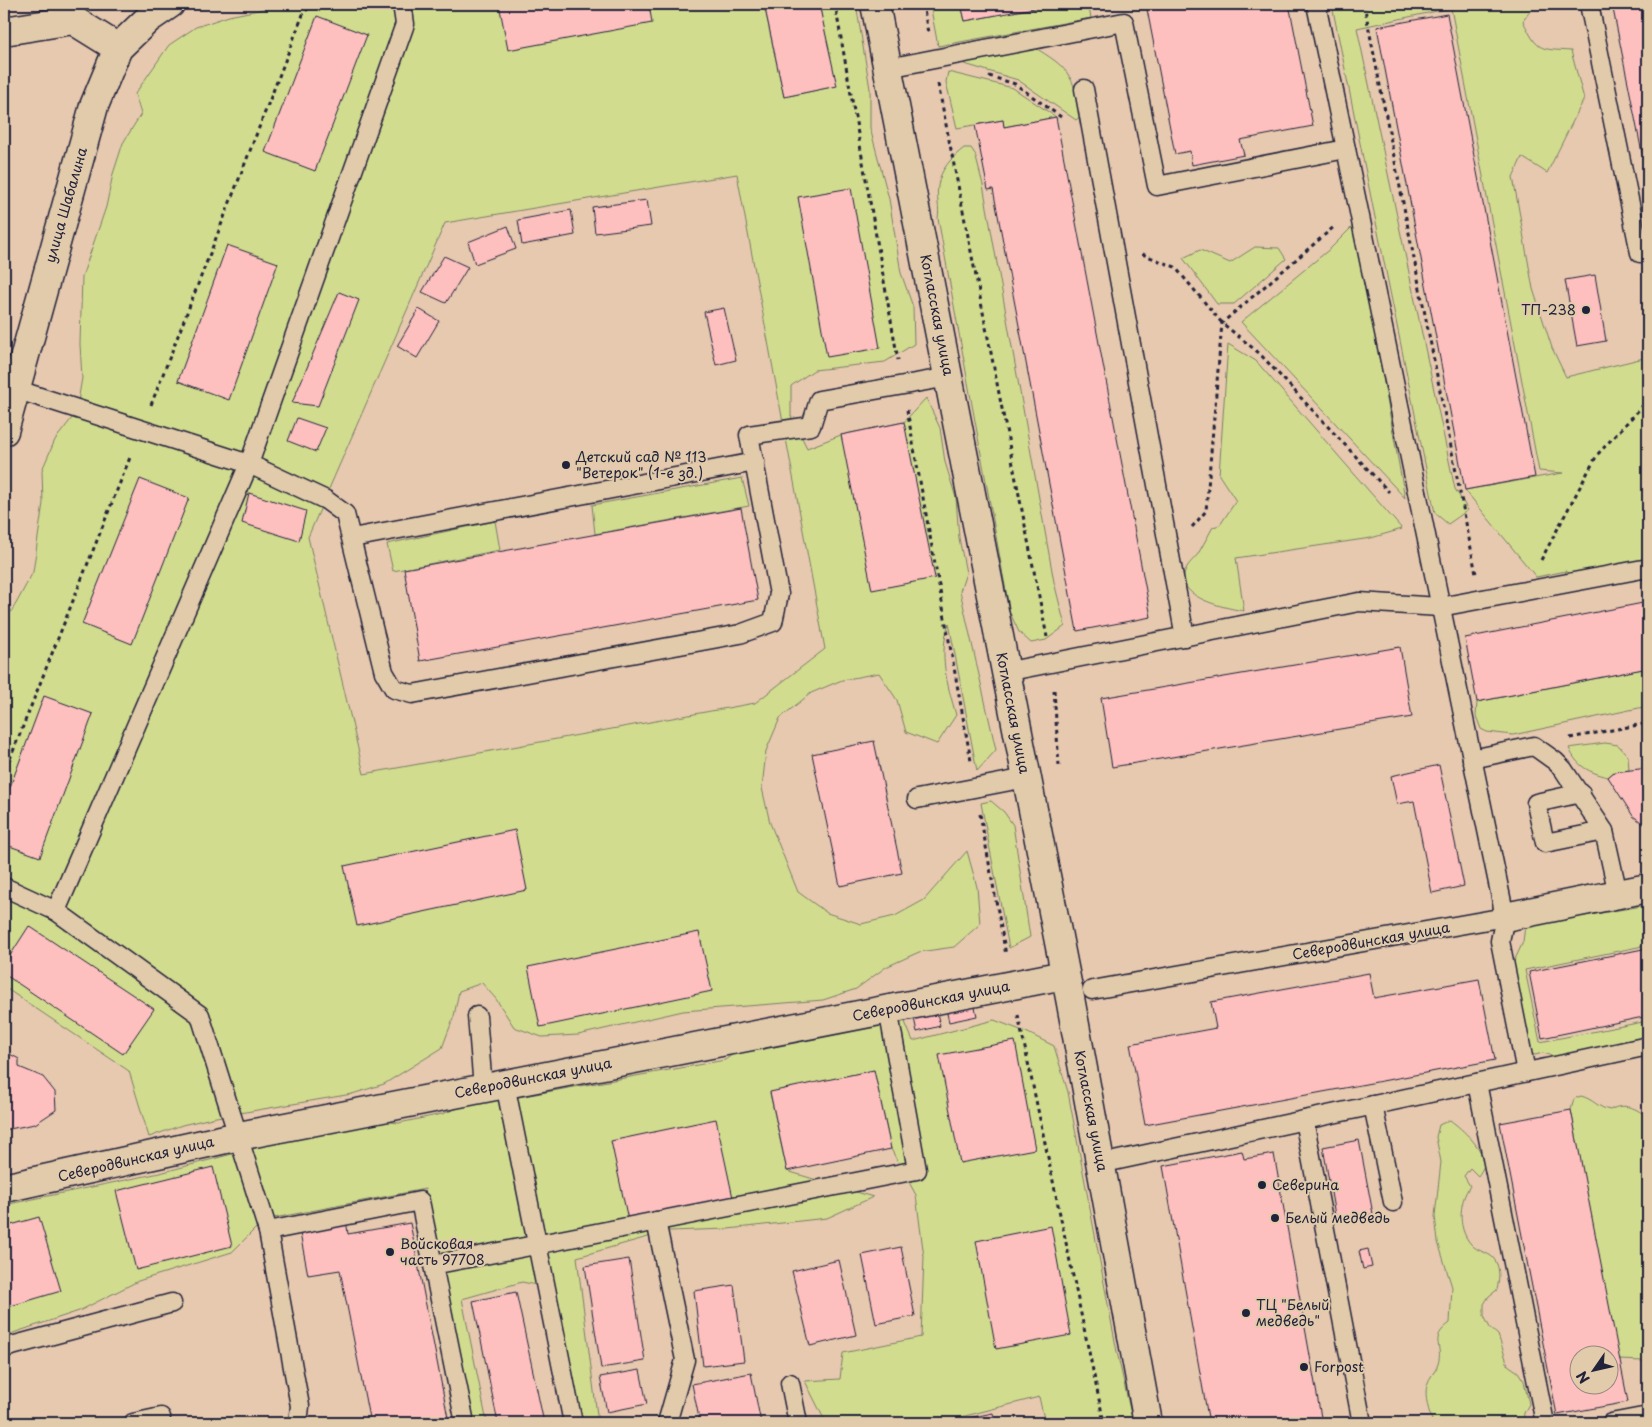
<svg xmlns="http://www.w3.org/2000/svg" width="1652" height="1427" font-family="'Playpen Sans',sans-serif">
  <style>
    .green { fill: #d2dc8f; stroke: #7a7f65; fill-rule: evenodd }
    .building { fill: #fdc0be; stroke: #22223b; fill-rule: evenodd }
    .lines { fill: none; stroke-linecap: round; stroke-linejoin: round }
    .service-casing { stroke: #22223b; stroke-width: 21 }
    .minor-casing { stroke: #22223b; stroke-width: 31 }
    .tertiary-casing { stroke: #22223b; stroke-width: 31 }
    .path { stroke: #22223b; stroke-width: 3; stroke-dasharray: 4 4; stroke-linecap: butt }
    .service { stroke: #e2cbab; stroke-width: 18 }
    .minor { stroke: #e2cbab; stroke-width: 28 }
    .tertiary { stroke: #e2cbab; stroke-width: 28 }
    .poi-dot { fill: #22223b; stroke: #e2cbab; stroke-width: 2 }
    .labels { text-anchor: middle; stroke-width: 4; stroke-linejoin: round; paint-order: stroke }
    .street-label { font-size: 14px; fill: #22223b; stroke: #e2cbab }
    .poi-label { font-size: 14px; fill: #22223b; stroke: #e2cbab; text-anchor: start }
  </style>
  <rect width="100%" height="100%" fill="#e7c9af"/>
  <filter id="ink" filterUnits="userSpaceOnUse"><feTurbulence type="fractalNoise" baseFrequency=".02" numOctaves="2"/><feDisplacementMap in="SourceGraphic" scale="10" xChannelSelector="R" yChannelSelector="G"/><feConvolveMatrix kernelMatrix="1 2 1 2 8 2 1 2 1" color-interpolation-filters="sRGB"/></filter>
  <g filter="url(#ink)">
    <g class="green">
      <path d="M 288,4 L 764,4 L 784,97 L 836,86 L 819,4 L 856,4 L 870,89 L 870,128 L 889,199 L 901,273 L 913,307 L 914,344 L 885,362 L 814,370 L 791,386 L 791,416 L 807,448 L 841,435 L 904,422 L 926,398 L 940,428 L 945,462 L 956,498 L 959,538 L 966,573 L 960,591 L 996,750 L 977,771 L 949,623 C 938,656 947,683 956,715 L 937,744 L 906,732 L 897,700 L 879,673 L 842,680 L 811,693 L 780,718 L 766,751 L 762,788 L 770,823 L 798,892 L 827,913 L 861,924 L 895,916 L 924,900 L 967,851 L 977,887 L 980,924 L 954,947 L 919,952 L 886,967 L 856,989 L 823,1000 L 683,1011 L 578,1035 L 542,1037 L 514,1027 L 496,999 L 482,983 L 459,991 L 454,1016 L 442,1048 L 384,1084 L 352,1094 L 216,1117 L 182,1125 L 149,1137 L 129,1071 L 4,987 L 4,623 L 17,602 L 33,572 L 43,503 L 42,470 L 55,440 L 76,413 L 82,378 L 80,344 L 82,277 L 106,207 L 113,174 L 123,143 L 141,114 L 135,94 L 169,45 L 196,27 L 229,16 ZM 737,174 L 825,649 L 755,703 L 364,774 L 308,537 L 445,223 Z"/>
      <path d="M 930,4 L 961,4 L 965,21 L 1055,4 L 1088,4 L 1091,18 L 938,46 Z"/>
      <path d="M 1357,4 L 1535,4 L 1523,21 C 1538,51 1538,49 1571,51 L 1584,99 L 1547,173 L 1522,157 L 1513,177 L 1533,289 L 1552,348 L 1566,377 L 1648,357 L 1648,559 L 1564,577 L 1566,571 L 1536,577 L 1465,490 L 1563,473 L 1539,471 L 1451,8 L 1357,28 L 1455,489 L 1468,510 L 1448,524 L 1435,513 L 1333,10 Z"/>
      <path d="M 1032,46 C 1069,68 1072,73 1082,115 L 1076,120 L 1018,80 L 958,62 Z"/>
      <path d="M 948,72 L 1013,88 L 1056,117 L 1004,127 L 1003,120 L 957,128 L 946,82 Z"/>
      <path d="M 964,148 L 971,148 L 975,154 L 983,185 L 1054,582 L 1065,626 L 1046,640 L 1031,643 L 1019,632 L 1010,613 L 938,218 C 940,208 936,197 938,186 C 940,170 951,158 964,148 Z"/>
      <path d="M 1355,224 L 1405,498 L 1241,322 L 1331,248 Z"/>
      <path d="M 1255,247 L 1279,248 L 1286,259 L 1234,304 L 1217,304 L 1183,258 L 1200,250 L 1230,263 Z"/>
      <path d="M 1228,344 L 1256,361 L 1402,529 L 1371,538 L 1236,558 L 1244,611 C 1227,608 1172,598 1186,569 C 1188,564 1194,559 1198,554 C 1203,545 1208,536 1213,527 L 1220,525 L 1236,501 L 1219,475 Z"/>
      <path d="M 742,478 L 749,506 L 595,534 L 592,505 Z"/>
      <path d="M 495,521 L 500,550 L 393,571 L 387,544 Z"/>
      <path d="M 1648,668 L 1648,706 L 1513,735 L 1487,732 L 1481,729 L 1476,716 L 1477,702 Z"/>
      <path d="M 1605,743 L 1618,745 L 1628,756 L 1629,770 L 1614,772 L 1608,777 C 1589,772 1577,767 1569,748 Z"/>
      <path d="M 991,801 L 1004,812 L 1013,825 L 1030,937 L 1009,948 L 981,803 Z"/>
      <path d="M 1648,905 L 1648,945 L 1525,970 L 1540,1042 L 1648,1021 L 1648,1040 L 1556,1057 L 1543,1053 L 1535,1055 L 1526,1051 L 1512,966 L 1523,942 L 1525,926 Z"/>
      <path d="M 902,1015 L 913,1041 L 994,1020 L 1026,1032 L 1054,1046 L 1068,1092 L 1117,1352 L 1133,1423 L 1045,1423 L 1039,1397 L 938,1423 L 826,1423 L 805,1381 L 840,1379 L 843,1353 L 921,1337 L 924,1257 L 916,1195 L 891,1149 L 874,1070 L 770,1093 L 787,1171 L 873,1197 L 827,1218 L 728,1229 L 669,1231 L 577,1257 L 598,1423 L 578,1423 L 555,1289 L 522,1282 L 462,1299 L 487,1423 L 474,1423 L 425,1189 L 274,1218 L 256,1228 L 232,1252 L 138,1281 L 79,1311 L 13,1333 L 4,1340 L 4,1205 L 160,1173 L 365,1119 L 399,1123 L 442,1114 L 480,1100 L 513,1098 L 725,1060 L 755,1038 Z"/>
      <path d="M 1581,1096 C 1593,1099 1598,1108 1610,1110 C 1624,1102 1637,1108 1648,1118 L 1648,1372 L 1643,1361 L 1619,1360 L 1571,1110 L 1574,1099 Z"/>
      <path d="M 1450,1120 C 1462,1129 1485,1149 1484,1165 C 1483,1169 1480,1173 1478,1176 L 1470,1168 L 1464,1176 L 1470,1186 C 1458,1202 1457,1233 1474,1247 C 1480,1252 1490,1253 1494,1259 C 1501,1268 1499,1280 1497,1290 L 1489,1296 L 1484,1304 L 1484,1316 L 1490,1328 L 1498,1335 L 1508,1365 L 1518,1372 L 1524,1381 L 1529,1404 L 1524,1413 L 1523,1423 L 1433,1423 C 1429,1412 1424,1397 1427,1385 C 1429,1377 1436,1372 1438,1364 C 1444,1345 1428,1339 1450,1323 L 1452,1287 L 1438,1242 L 1435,1216 L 1441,1162 L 1436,1137 L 1439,1125 Z"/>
    </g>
    <g class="building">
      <path d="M 499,4 L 649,4 L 652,23 L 508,50 Z"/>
      <path d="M 764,4 L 819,4 L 837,86 L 784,97 Z"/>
      <path d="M 961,4 L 1055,4 L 965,21 Z"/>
      <path d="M 1146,4 L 1289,4 L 1313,126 L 1240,140 L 1244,155 L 1192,165 L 1190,151 L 1175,154 Z"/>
      <path d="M 1612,4 L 1648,4 L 1648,183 L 1628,83 Z"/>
      <path d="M 1447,14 L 1535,477 L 1465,490 L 1377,27 Z"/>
      <path d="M 317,16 L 367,35 L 315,171 L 265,152 Z"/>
      <path d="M 1056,117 L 1151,617 L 1077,631 L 993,189 L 988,190 L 975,125 L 1003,120 L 1004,127 Z"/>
      <path d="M 851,188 L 880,348 L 827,357 L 798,197 Z"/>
      <path d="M 647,200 L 651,226 L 595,233 L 592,207 Z"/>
      <path d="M 571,210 L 575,235 L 522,245 L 518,220 Z"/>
      <path d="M 508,226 L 516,249 L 475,264 L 468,242 Z"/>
      <path d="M 227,245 L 278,263 L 229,400 L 178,381 Z"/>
      <path d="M 444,256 L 468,267 L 446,303 L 422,292 Z"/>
      <path d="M 1595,275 L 1606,341 L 1577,346 L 1565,280 Z"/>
      <path d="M 339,292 L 359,300 L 318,406 L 292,403 Z"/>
      <path d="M 724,308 L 736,360 L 716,365 L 704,312 Z"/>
      <path d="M 419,309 L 439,321 L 417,358 L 397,346 Z"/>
      <path d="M 297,418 L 326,428 L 316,452 L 288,441 Z"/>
      <path d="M 904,422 L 935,578 L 872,590 L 841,435 Z"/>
      <path d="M 140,479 L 189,498 L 132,644 L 82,624 Z"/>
      <path d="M 249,493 L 306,511 L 299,541 L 242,523 Z"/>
      <path d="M 741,508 L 758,600 L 420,661 L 404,569 Z"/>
      <path d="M 1648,602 L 1648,668 L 1477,702 L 1465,638 Z"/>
      <path d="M 1400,647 L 1412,717 L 1112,767 L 1101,698 Z"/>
      <path d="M 44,696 L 93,714 L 40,857 L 4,844 L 4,803 Z"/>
      <path d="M 874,741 L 902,873 L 840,886 L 812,754 Z"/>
      <path d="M 1439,765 L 1464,886 L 1432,893 L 1414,801 L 1397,804 L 1391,776 Z"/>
      <path d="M 1648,768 L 1648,827 L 1633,816 L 1608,777 L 1614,772 Z"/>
      <path d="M 515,830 L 527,890 L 357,926 L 344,866 Z"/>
      <path d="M 29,926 L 154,1009 L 123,1054 L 4,974 L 4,965 Z"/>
      <path d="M 699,932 L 712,991 L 540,1027 L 528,967 Z"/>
      <path d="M 1648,948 L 1648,1016 L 1542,1038 L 1529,972 Z"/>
      <path d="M 1369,973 L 1374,998 L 1479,979 L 1495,1060 L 1145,1125 L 1130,1044 L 1216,1028 L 1211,1002 Z"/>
      <path d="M 974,1003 L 977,1016 L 949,1022 L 946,1009 Z"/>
      <path d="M 937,1013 L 940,1026 L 917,1032 L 914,1018 Z"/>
      <path d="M 1015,1041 L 1035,1149 L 960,1163 L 939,1055 Z"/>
      <path d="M 4,1051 L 19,1059 L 19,1067 L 43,1077 L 55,1092 L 56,1110 L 35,1124 L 4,1130 Z"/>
      <path d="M 874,1070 L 891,1149 L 787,1171 L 770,1092 Z"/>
      <path d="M 1571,1110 L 1628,1402 L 1557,1415 L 1500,1123 ZM 1580,1354 L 1610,1354 L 1610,1384 L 1580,1384 Z"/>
      <path d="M 716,1119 L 733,1198 L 628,1220 L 611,1141 Z"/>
      <path d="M 1359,1140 L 1373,1214 L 1336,1221 L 1323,1147 Z"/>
      <path d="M 1242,1151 L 1244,1159 L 1274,1154 L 1322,1423 L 1209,1423 L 1163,1166 Z"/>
      <path d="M 213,1167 L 232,1246 L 136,1270 L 116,1191 Z"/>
      <path d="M 39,1217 L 61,1291 L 4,1308 L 4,1227 Z"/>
      <path d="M 346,1219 L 348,1234 L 410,1223 L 449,1423 L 370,1423 L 340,1270 L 308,1275 L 299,1228 Z"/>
      <path d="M 1051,1226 L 1071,1335 L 996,1349 L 976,1241 Z"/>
      <path d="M 901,1247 L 915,1316 L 876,1324 L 862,1255 Z"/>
      <path d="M 1368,1249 L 1372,1267 L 1363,1269 L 1359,1251 Z"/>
      <path d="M 629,1259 L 645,1361 L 601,1368 L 585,1266 Z"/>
      <path d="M 839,1260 L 856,1335 L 810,1346 L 792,1271 Z"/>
      <path d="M 734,1285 L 744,1361 L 703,1366 L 694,1291 Z"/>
      <path d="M 516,1292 L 544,1423 L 498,1423 L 473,1301 Z"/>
      <path d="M 640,1370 L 647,1404 L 607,1412 L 600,1377 Z"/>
      <path d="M 751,1373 L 761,1423 L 700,1423 L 692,1384 Z"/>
      <path d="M 993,1413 L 995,1423 L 944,1423 Z"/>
    </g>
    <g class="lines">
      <g class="service-casing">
        <g id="service">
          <path d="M 1316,4 L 1505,917 L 1500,941 L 1526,1072"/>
          <path d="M 1589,4 L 1640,253"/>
          <path d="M 888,68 L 1124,22 L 1157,186 L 1346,149"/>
          <path d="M 1084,89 L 1185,637"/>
          <path d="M 15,389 L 249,464 L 326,500 L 345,514 L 384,672 L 394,689 L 412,694 L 740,634 L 773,622 L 779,594 L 749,435 L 811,426 L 819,400 L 949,377"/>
          <path d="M 352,538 L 755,462"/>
          <path d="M 1005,672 L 1359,602 L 1440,607 L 1648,568"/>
          <path d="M 1472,759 L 1534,746 L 1555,761 L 1563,769 L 1604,831 L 1618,894"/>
          <path d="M 1581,793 L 1536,803 L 1545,843 L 1604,831"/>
          <path d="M 917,799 L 1026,778"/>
          <path d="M 4,887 L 56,911 L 249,464 L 405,24 L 402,4"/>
          <path d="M 56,911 L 200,1015 L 268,1231"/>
          <path d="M 1092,990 L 1505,917"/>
          <path d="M 477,1016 L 483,1088"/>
          <path d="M 1477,1083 L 1545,1423"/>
          <path d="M 505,1084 L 573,1423"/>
          <path d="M 1373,1105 L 1393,1202"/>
          <path d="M 1304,1120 L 1362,1423"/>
          <path d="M 1100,1164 L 1648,1046"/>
          <path d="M 656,1221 L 685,1360 L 667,1423"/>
          <path d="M 433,1265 L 917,1170 L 888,1009"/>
          <path d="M 4,1348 L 172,1303"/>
          <path d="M 790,1383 L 798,1423"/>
          <path d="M 133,1423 L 161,1417"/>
          <path d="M 298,1423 L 300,1406 L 268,1231 L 420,1201 L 465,1423"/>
          <path d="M 1611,1423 L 1648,1416"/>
        </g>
      </g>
      <g class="minor-casing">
        <g id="minor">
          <path d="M 875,4 L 1070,998 L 1148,1423"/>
          <path d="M 4,31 L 73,20 L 118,48"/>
          <path d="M 1505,917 L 1648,888"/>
          <path d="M 4,1188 L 239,1136 L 1064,975"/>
        </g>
      </g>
      <g class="tertiary-casing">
        <path id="tertiary" d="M 4,431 L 94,106 L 118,48 L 148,19 L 170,4"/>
      </g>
      <g class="path">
        <path d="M 835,4 L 898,360"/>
        <path d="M 923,4 L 928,33"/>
        <path d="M 1364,4 L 1476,574"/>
        <path d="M 989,76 L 1015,84 L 1061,117"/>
        <path d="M 938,84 L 1047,637"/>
        <path d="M 1142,254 L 1175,267 L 1222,323 L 1259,353 L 1389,492"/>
        <path d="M 1646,278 L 1648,287"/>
        <path d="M 151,405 L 304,12 L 314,4"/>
        <path d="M 907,410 L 971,761"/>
        <path d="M 1192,527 L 1206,511 L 1222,323 L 1335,226"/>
        <path d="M 1541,560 L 1597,455 L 1648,400"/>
        <path d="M 1054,690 L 1059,766"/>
        <path d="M 1570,738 L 1648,723"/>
        <path d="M 4,774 L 131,455"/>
        <path d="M 980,814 L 1006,955"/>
        <path d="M 1018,1015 L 1104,1423"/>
      </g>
      <use href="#service" class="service"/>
      <use href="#minor" class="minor"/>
      <use href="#tertiary" class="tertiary"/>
    </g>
  </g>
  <g class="poi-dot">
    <circle cx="1586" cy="310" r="5"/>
    <circle cx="566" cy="465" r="5"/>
    <circle cx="1262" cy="1185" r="5"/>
    <circle cx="1275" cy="1218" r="5"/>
    <circle cx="390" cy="1252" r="5"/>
    <circle cx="1246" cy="1313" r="5"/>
    <circle cx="1304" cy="1367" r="5"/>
  </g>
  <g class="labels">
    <g class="street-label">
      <text transform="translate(66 205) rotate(-74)" y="5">улица Шабалина</text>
      <text transform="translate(937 315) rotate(79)" y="5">Котласская улица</text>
      <text transform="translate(1013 713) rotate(79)" y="5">Котласская улица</text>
      <text transform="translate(1371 941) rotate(-10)" y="5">Северодвинская улица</text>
      <text transform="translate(931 1001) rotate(-11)" y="5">Северодвинская улица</text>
      <text transform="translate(533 1078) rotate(-11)" y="5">Северодвинская улица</text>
      <text transform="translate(1091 1111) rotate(79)" y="5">Котласская улица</text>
      <text transform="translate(136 1159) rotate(-13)" y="5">Северодвинская улица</text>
    </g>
    <g class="poi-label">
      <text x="1576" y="315" text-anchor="end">ТП-238</text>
      <text x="576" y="462">Детский сад № 113<tspan x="576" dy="16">"Ветерок" (1-е зд.)</tspan></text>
      <text x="1272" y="1190">Северина</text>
      <text x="1285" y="1223">Белый медведь</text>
      <text x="400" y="1249">Войсковая<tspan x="400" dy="16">часть 97708</tspan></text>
      <text x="1256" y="1310">ТЦ "Белый<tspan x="1256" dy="16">медведь"</tspan></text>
      <text x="1314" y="1372">Forpost</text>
    </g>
  </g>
  <rect width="1652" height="1427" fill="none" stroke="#e2cbab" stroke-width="20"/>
  <rect x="10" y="10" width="1632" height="1407" fill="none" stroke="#22223b" stroke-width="2" filter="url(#ink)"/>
  <g transform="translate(1594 1370) rotate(236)"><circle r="24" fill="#e2cbab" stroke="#95877e"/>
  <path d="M0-4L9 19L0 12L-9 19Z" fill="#22223b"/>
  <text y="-8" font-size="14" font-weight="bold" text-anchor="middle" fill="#22223b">N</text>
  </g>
</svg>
